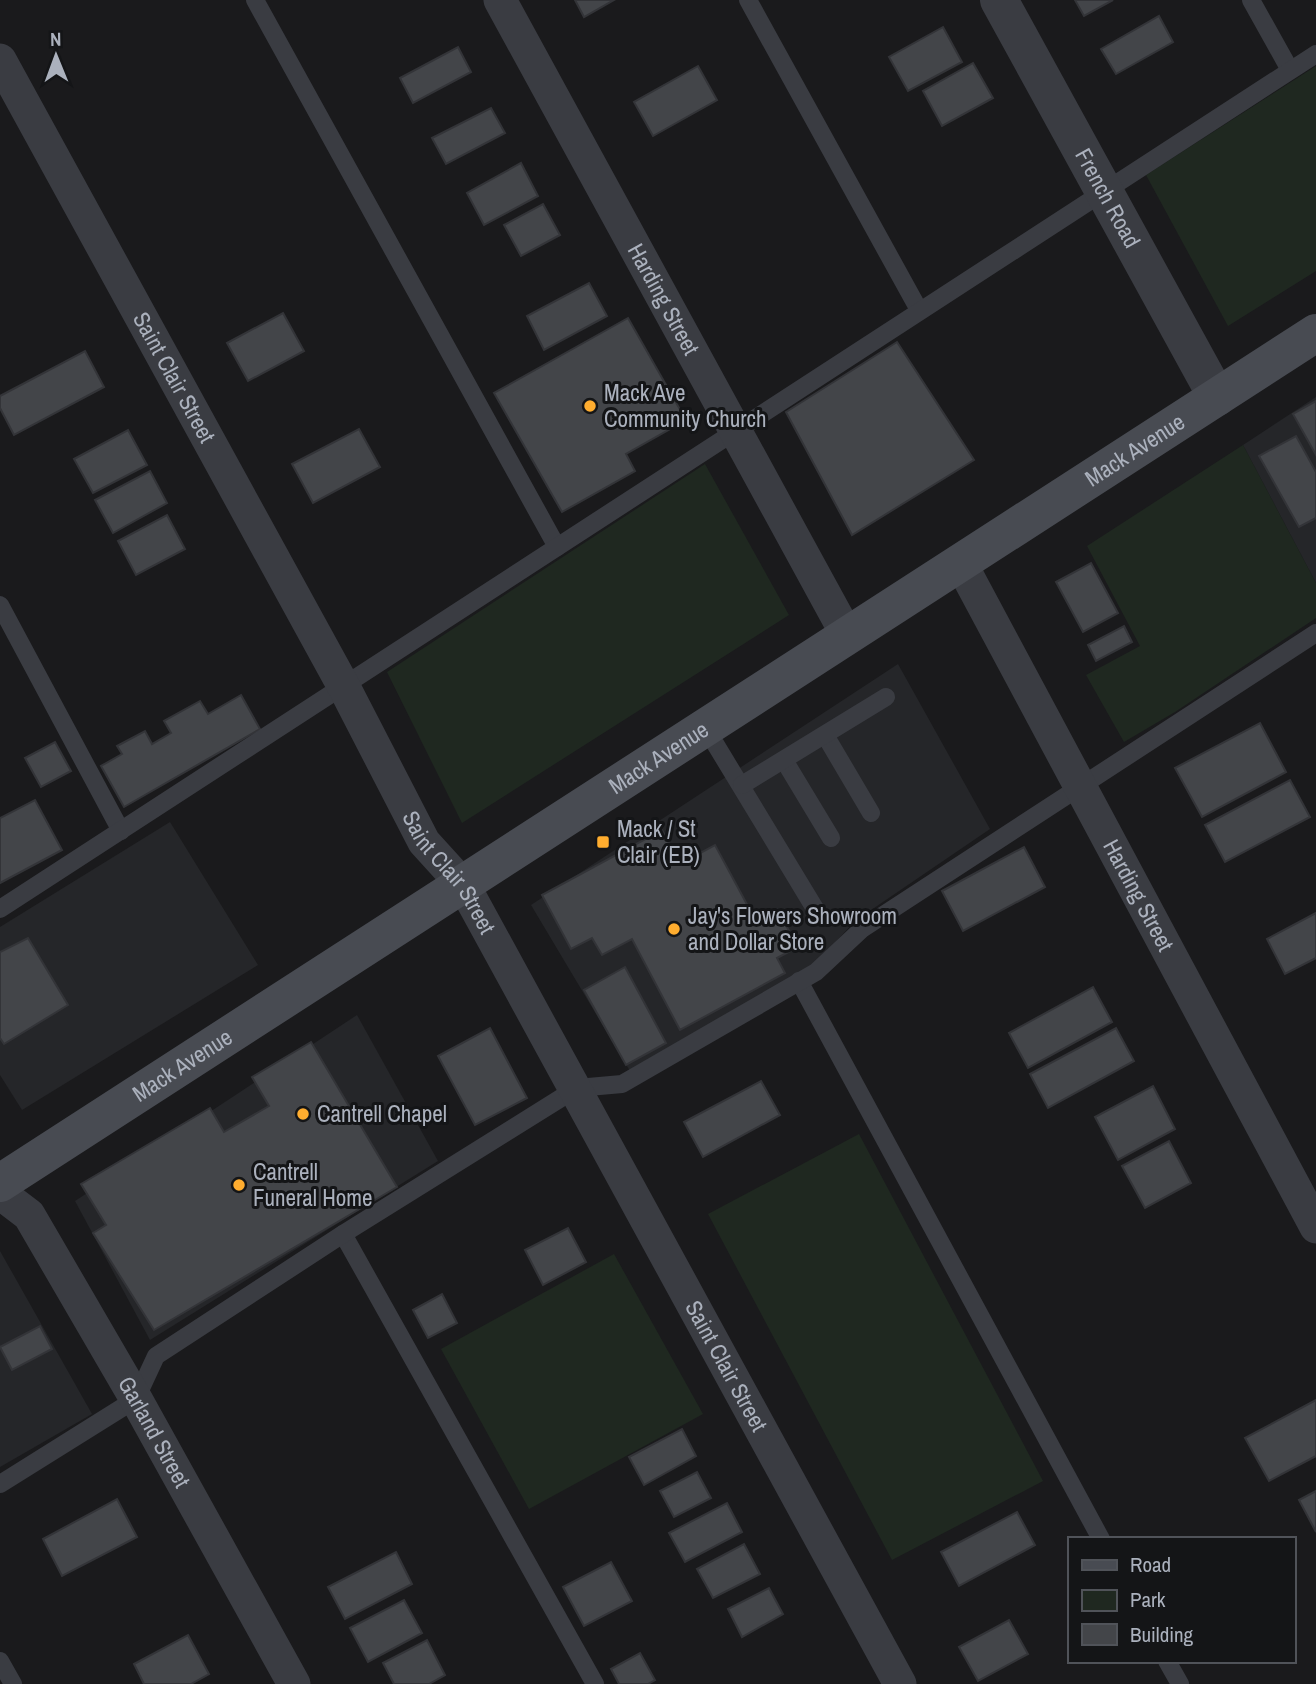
<svg xmlns="http://www.w3.org/2000/svg" width="1316" height="1684" font-family="'Archivo Narrow',sans-serif">
  <style>
    .built { fill: #252629 }
    .green { fill: #1f2820 }
    .building { fill: #434549; stroke: #333438; stroke-width: 2 }
    .lines { fill: none; stroke-linecap: round; stroke-linejoin: round }
    .service { stroke: #3a3c42; stroke-width: 18 }
    .minor { stroke: #3a3c42; stroke-width: 33 }
    .tertiary { stroke: #3a3c42; stroke-width: 38 }
    .secondary { stroke: #484b52; stroke-width: 38 }
    .poi-dot { fill: #ffad2f; stroke: #141517; stroke-width: 2.5 }
    .labels { text-anchor: middle; stroke-width: 6; stroke-linejoin: round; paint-order: stroke }
    .street-label { font-size: 23px; fill: #abb1bd; stroke: #141517 }
    .poi-label { font-size: 23px; fill: #abb1bd; stroke: #141517; text-anchor: start }
  </style>
  <rect width="100%" height="100%" fill="#1a1a1c"/>
  <g class="built">
    <path d="M 1316,397 L 1316,583 L 1243,445 Z"/>
    <path d="M 898,664 L 990,829 L 855,921 L 816,963 L 630,1071 L 531,905 Z"/>
    <path d="M 170,822 L 258,965 L 22,1110 L 0,1075 L 0,927 Z"/>
    <path d="M 357,1015 L 438,1161 L 150,1340 L 75,1201 Z"/>
    <path d="M 0,1251 L 92,1414 L 0,1467 Z"/>
  </g>
  <g class="green">
    <path d="M 1316,66 L 1316,271 L 1228,326 L 1146,175 Z"/>
    <path d="M 1243,445 L 1316,583 L 1316,618 L 1175,712 L 1124,742 L 1086,675 L 1140,646 L 1087,546 Z"/>
    <path d="M 705,464 L 789,615 L 462,823 L 387,672 Z"/>
    <path d="M 859,1134 L 1043,1481 L 892,1560 L 708,1214 Z"/>
    <path d="M 614,1254 L 703,1414 L 529,1509 L 441,1349 Z"/>
  </g>
  <g class="building">
    <path d="M 575,0 L 614,0 L 584,17 Z"/>
    <path d="M 1075,0 L 1113,0 L 1084,16 Z"/>
    <path d="M 1159,16 L 1173,42 L 1116,74 L 1101,49 Z"/>
    <path d="M 943,27 L 962,62 L 908,91 L 889,57 Z"/>
    <path d="M 458,47 L 471,72 L 413,103 L 400,78 Z"/>
    <path d="M 973,63 L 993,98 L 942,126 L 923,91 Z"/>
    <path d="M 698,66 L 717,100 L 653,136 L 634,102 Z"/>
    <path d="M 491,108 L 505,133 L 446,164 L 432,138 Z"/>
    <path d="M 521,163 L 538,196 L 484,225 L 467,193 Z"/>
    <path d="M 543,204 L 560,235 L 521,256 L 504,225 Z"/>
    <path d="M 589,283 L 607,316 L 544,350 L 527,316 Z"/>
    <path d="M 283,313 L 304,351 L 248,381 L 227,343 Z"/>
    <path d="M 628,318 L 686,420 L 626,454 L 635,471 L 562,512 L 494,393 Z"/>
    <path d="M 897,342 L 974,460 L 852,535 L 786,412 Z"/>
    <path d="M 85,351 L 104,387 L 14,435 L 0,408 L 0,396 Z"/>
    <path d="M 1316,401 L 1316,455 L 1293,414 Z"/>
    <path d="M 359,429 L 380,467 L 313,503 L 292,464 Z"/>
    <path d="M 128,430 L 147,465 L 93,493 L 74,459 Z"/>
    <path d="M 1296,436 L 1316,472 L 1316,518 L 1299,527 L 1259,456 Z"/>
    <path d="M 150,471 L 167,503 L 113,533 L 95,500 Z"/>
    <path d="M 167,515 L 185,549 L 136,575 L 118,541 Z"/>
    <path d="M 1091,563 L 1118,613 L 1083,632 L 1056,582 Z"/>
    <path d="M 1124,626 L 1132,642 L 1096,661 L 1088,645 Z"/>
    <path d="M 241,695 L 260,729 L 124,807 L 101,766 L 122,754 L 117,746 L 145,731 L 152,744 L 171,733 L 164,721 L 200,701 L 208,714 Z"/>
    <path d="M 1260,723 L 1286,772 L 1202,817 L 1175,768 Z"/>
    <path d="M 55,742 L 71,771 L 41,787 L 25,758 Z"/>
    <path d="M 1290,780 L 1310,817 L 1225,862 L 1205,825 Z"/>
    <path d="M 35,800 L 62,850 L 0,883 L 0,818 Z"/>
    <path d="M 662,830 L 680,864 L 715,845 L 756,921 L 777,909 L 798,947 L 777,958 L 785,973 L 680,1030 L 632,939 L 602,955 L 592,938 L 571,949 L 542,895 Z"/>
    <path d="M 1024,847 L 1045,887 L 963,931 L 942,891 Z"/>
    <path d="M 1316,913 L 1316,958 L 1285,974 L 1267,939 Z"/>
    <path d="M 28,938 L 68,1005 L 4,1044 L 0,1038 L 0,952 Z"/>
    <path d="M 625,967 L 666,1043 L 626,1065 L 584,990 Z"/>
    <path d="M 1093,987 L 1112,1022 L 1028,1068 L 1009,1033 Z"/>
    <path d="M 490,1028 L 527,1098 L 475,1125 L 438,1056 Z"/>
    <path d="M 1116,1028 L 1134,1061 L 1048,1108 L 1030,1074 Z"/>
    <path d="M 311,1042 L 397,1187 L 154,1330 L 93,1233 L 106,1225 L 81,1184 L 210,1108 L 224,1132 L 269,1106 L 252,1077 Z"/>
    <path d="M 761,1081 L 780,1115 L 703,1157 L 684,1122 Z"/>
    <path d="M 1153,1086 L 1175,1129 L 1118,1160 L 1095,1117 Z"/>
    <path d="M 1169,1141 L 1191,1183 L 1145,1208 L 1122,1166 Z"/>
    <path d="M 568,1228 L 586,1262 L 543,1285 L 525,1250 Z"/>
    <path d="M 442,1294 L 457,1323 L 428,1338 L 413,1310 Z"/>
    <path d="M 40,1326 L 52,1349 L 12,1370 L 0,1347 Z"/>
    <path d="M 1316,1400 L 1316,1456 L 1269,1481 L 1245,1438 Z"/>
    <path d="M 682,1429 L 696,1456 L 644,1485 L 629,1457 Z"/>
    <path d="M 697,1472 L 711,1498 L 674,1517 L 660,1491 Z"/>
    <path d="M 1316,1491 L 1316,1532 L 1299,1500 Z"/>
    <path d="M 117,1499 L 137,1537 L 62,1576 L 43,1539 Z"/>
    <path d="M 727,1503 L 742,1532 L 685,1562 L 669,1533 Z"/>
    <path d="M 1017,1512 L 1035,1545 L 959,1586 L 941,1552 Z"/>
    <path d="M 744,1544 L 760,1574 L 713,1598 L 697,1569 Z"/>
    <path d="M 396,1552 L 412,1584 L 345,1619 L 328,1587 Z"/>
    <path d="M 611,1562 L 632,1601 L 584,1626 L 563,1587 Z"/>
    <path d="M 769,1588 L 783,1614 L 742,1637 L 728,1609 Z"/>
    <path d="M 404,1600 L 422,1633 L 368,1662 L 350,1628 Z"/>
    <path d="M 1009,1620 L 1028,1654 L 978,1681 L 959,1647 Z"/>
    <path d="M 188,1635 L 209,1674 L 191,1684 L 144,1684 L 134,1664 Z"/>
    <path d="M 427,1640 L 445,1675 L 429,1684 L 394,1684 L 383,1663 Z"/>
    <path d="M 640,1653 L 655,1680 L 648,1684 L 619,1684 L 611,1669 Z"/>
  </g>
  <g class="lines">
    <g class="service">
      <path d="M 255,0 L 557,547"/>
      <path d="M 748,0 L 919,310"/>
      <path d="M 1251,0 L 1290,70"/>
      <path d="M 0,605 L 121,831"/>
      <path d="M 705,727 L 817,912"/>
      <path d="M 825,735 L 871,813"/>
      <path d="M 784,760 L 831,838"/>
      <path d="M 742,785 L 886,697"/>
      <path d="M 0,909 L 1316,54"/>
      <path d="M 799,981 L 1101,1539"/>
      <path d="M 343,1234 L 595,1684"/>
      <path d="M 0,1484 L 136,1399 L 156,1356 L 343,1234 L 577,1088 L 622,1084 L 816,972 L 862,929 L 1316,633"/>
      <path d="M 0,1661 L 13,1684"/>
      <path d="M 1167,1661 L 1180,1684"/>
    </g>
    <g class="minor">
      <path id="s1" d="M 500,0 L 847,635"/>
      <path id="s2" d="M 0,60 L 344,687 L 424,842 L 464,886 L 900,1684"/>
      <path id="s3" d="M 960,562 L 1316,1227"/>
      <path id="s4" d="M 0,1193 L 29,1215 L 136,1399 L 294,1684"/>
    </g>
    <path class="tertiary" id="s5" d="M 999,0 L 1217,397"/>
    <path class="secondary" id="s6" d="M 0,1183 L 1316,333"/>
  </g>
  <g class="poi-dot">
    <circle cx="590" cy="406" r="7"/>
    <rect x="596" y="835" width="14" height="14" rx="3.5"/>
    <circle cx="674" cy="929" r="7"/>
    <circle cx="303" cy="1114" r="7"/>
    <circle cx="239" cy="1185" r="7"/>
  </g>
  <g class="labels">
    <g class="street-label">
      <text dy="8" stroke="none"><textPath href="#s5" startOffset="226">French Road</textPath></text>
      <text dy="8" stroke="none"><textPath href="#s1" startOffset="341">Harding Street</textPath></text>
      <text dy="8" stroke="none"><textPath href="#s2" startOffset="362">Saint Clair Street</textPath></text>
      <text dy="8" stroke="none"><textPath href="#s6" startOffset="1351">Mack Avenue</textPath></text>
      <text dy="8" stroke="none"><textPath href="#s6" startOffset="784">Mack Avenue</textPath></text>
      <text dy="8" stroke="none"><textPath href="#s2" startOffset="929">Saint Clair Street</textPath></text>
      <text dy="8" stroke="none"><textPath href="#s3" startOffset="378">Harding Street</textPath></text>
      <text dy="8" stroke="none"><textPath href="#s6" startOffset="217">Mack Avenue</textPath></text>
      <text dy="8" stroke="none"><textPath href="#s2" startOffset="1496">Saint Clair Street</textPath></text>
      <text dy="8" stroke="none"><textPath href="#s4" startOffset="287">Garland Street</textPath></text>
    </g>
    <g class="poi-label">
      <text x="604" y="401">Mack Ave<tspan x="604" dy="26">Community Church</tspan></text>
      <text x="617" y="837">Mack / St<tspan x="617" dy="26">Clair (EB)</tspan></text>
      <text x="688" y="924">Jay's Flowers Showroom<tspan x="688" dy="26">and Dollar Store</tspan></text>
      <text x="317" y="1122">Cantrell Chapel</text>
      <text x="253" y="1180">Cantrell<tspan x="253" dy="26">Funeral Home</tspan></text>
    </g>
  </g>
  <rect x="1068" y="1537" width="228" height="126" fill="#141517" stroke="#505359" stroke-width="2"/>
  <rect x="1082" y="1560" width="35" height="10" fill="#484b52" stroke="#505359" stroke-width="2"/>
  <text x="1130" y="1572" font-size="21" fill="#abb1bd">Road</text>
  <rect x="1082" y="1590" width="35" height="21" fill="#1f2820" stroke="#505359" stroke-width="2"/>
  <text x="1130" y="1607" font-size="21" fill="#abb1bd">Park</text>
  <rect x="1082" y="1624" width="35" height="21" fill="#434549" stroke="#505359" stroke-width="2"/>
  <text x="1130" y="1642" font-size="21" fill="#abb1bd">Building</text>
  <g transform="translate(56 56) rotate(359)" stroke="#141517" stroke-width="5" paint-order="stroke">
  <path d="M0-5L12 26L0 18L-12 26Z" fill="#abb1bd"/>
  <text y="-10" font-size="19" font-weight="bold" text-anchor="middle" fill="#abb1bd">N</text>
  </g>
</svg>
